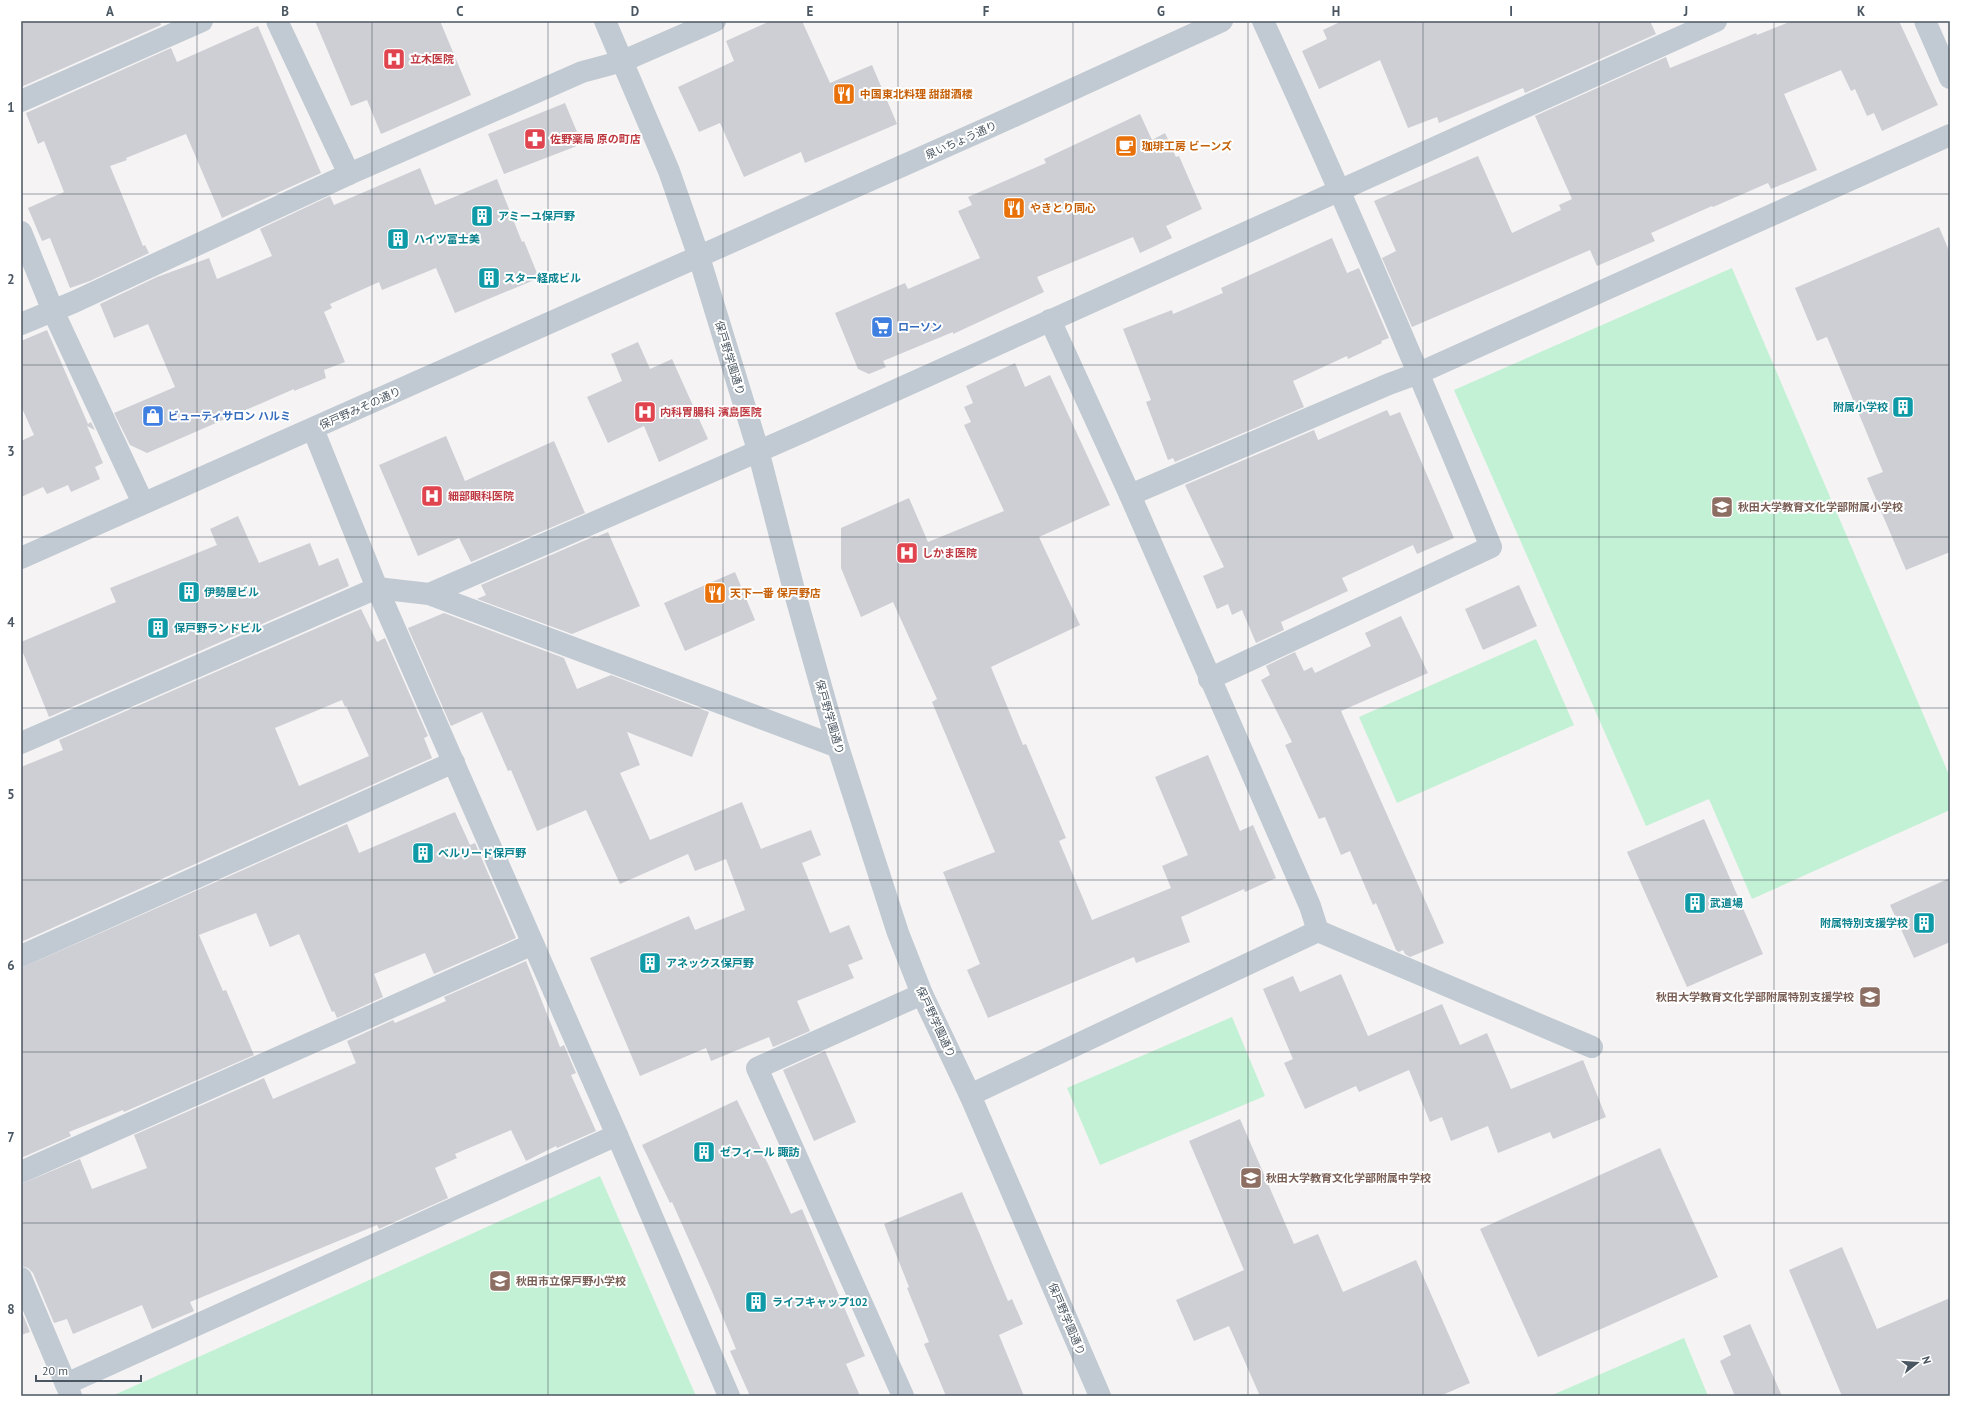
<svg xmlns="http://www.w3.org/2000/svg" width="1971" height="1417" font-family="'PT Sans','Noto Sans JP',sans-serif">
  <style>
    .green { fill: #c3f1d5 }
    .building { fill: #cdcfd5; fill-rule: evenodd }
    .lines { fill: none; stroke-linecap: round; stroke-linejoin: round }
    .minor { stroke: #c1cad2; stroke-width: 22 }
    .tertiary { stroke: #c1cad2; stroke-width: 22 }
    .grid { fill: none; stroke: #4a5661; stroke-width: 1; stroke-opacity: 0.55 }
    .labels { text-anchor: middle; stroke-width: 4; stroke-linejoin: round; paint-order: stroke }
    .health-label { font-size: 11px; font-weight: bold; fill: #be3a42; stroke: #fff; text-anchor: start }
    .food-label { font-size: 11px; font-weight: bold; fill: #c56008; stroke: #fff; text-anchor: start }
    .street-label { font-size: 11px; fill: #4a5661; stroke: #fff }
    .culture-label { font-size: 11px; font-weight: bold; fill: #0d838f; stroke: #fff; text-anchor: start }
    .shop-label { font-size: 11px; font-weight: bold; fill: #366cbe; stroke: #fff; text-anchor: start }
    .education-label { font-size: 11px; font-weight: bold; fill: #785e54; stroke: #fff; text-anchor: start }
    .neatline { fill: none; stroke: #4a5661; stroke-width: 1.5 }
    .grid-label { font-size: 13px; text-anchor: middle; font-weight: bold; fill: #4a5661 }
  </style>
  <rect width="100%" height="100%" fill="#f5f3f3"/>
  <g class="green">
    <path d="M 1732,268 L 1950,777 L 1950,810 L 1752,899 L 1709,799 L 1646,826 L 1454,390 Z"/>
    <path d="M 1536,639 L 1574,725 L 1397,803 L 1359,717 Z"/>
    <path d="M 1232,1017 L 1265,1096 L 1100,1165 L 1067,1088 Z"/>
    <path d="M 600,1176 L 696,1396 L 112,1396 Z"/>
    <path d="M 1684,1338 L 1708,1396 L 1550,1396 Z"/>
  </g>
  <g class="building">
    <path d="M 21,21 L 160,21 L 161,25 L 21,87 Z"/>
    <path d="M 315,21 L 440,21 L 471,95 L 381,134 L 367,100 L 351,106 Z"/>
    <path d="M 770,21 L 802,21 L 830,83 L 872,65 L 897,124 L 805,163 L 801,152 L 744,177 L 720,123 L 699,132 L 678,87 L 734,61 L 726,41 Z"/>
    <path d="M 1342,21 L 1650,21 L 1656,34 L 1525,93 L 1523,88 L 1439,123 L 1437,117 L 1408,128 L 1380,60 L 1319,89 L 1302,51 L 1327,39 L 1323,30 Z"/>
    <path d="M 1792,21 L 1899,21 L 1938,105 L 1882,131 L 1874,113 L 1867,116 L 1855,89 L 1851,91 L 1841,70 L 1784,94 L 1817,170 L 1771,189 L 1768,183 L 1713,207 L 1712,206 L 1651,233 L 1655,241 L 1597,266 L 1590,250 L 1412,327 L 1382,258 L 1396,251 L 1374,201 L 1478,156 L 1512,233 L 1561,210 L 1559,205 L 1572,199 L 1535,116 L 1666,57 L 1670,68 L 1756,33 L 1757,35 Z"/>
    <path d="M 258,26 L 321,173 L 222,218 L 186,134 L 126,158 L 127,160 L 110,166 L 143,246 L 145,245 L 149,253 L 90,281 L 70,288 L 50,238 L 42,241 L 28,208 L 64,192 L 44,141 L 38,144 L 26,113 L 171,48 L 177,62 Z"/>
    <path d="M 565,103 L 582,144 L 504,174 L 488,134 Z"/>
    <path d="M 1140,114 L 1152,140 L 1165,133 L 1176,157 L 1179,156 L 1202,209 L 1166,226 L 1172,238 L 1140,253 L 1133,237 L 1037,277 L 1044,292 L 953,334 L 953,332 L 883,361 L 886,367 L 869,374 L 858,369 L 835,313 L 905,283 L 908,289 L 980,258 L 958,211 L 972,205 L 968,197 L 1046,163 L 1044,159 Z"/>
    <path d="M 420,168 L 435,205 L 497,179 L 522,242 L 524,241 L 539,278 L 455,313 L 436,268 L 382,290 L 379,282 L 330,304 L 332,308 L 324,312 L 345,362 L 324,370 L 326,378 L 294,391 L 294,389 L 147,453 L 130,445 L 114,413 L 175,387 L 148,324 L 114,338 L 100,304 L 157,277 L 209,258 L 217,279 L 272,256 L 260,229 L 330,196 L 334,205 Z"/>
    <path d="M 1939,227 L 1950,253 L 1950,552 L 1906,570 L 1867,478 L 1883,472 L 1827,337 L 1817,341 L 1795,288 Z"/>
    <path d="M 1332,238 L 1347,273 L 1359,268 L 1389,338 L 1381,341 L 1382,343 L 1348,359 L 1347,356 L 1293,381 L 1304,407 L 1175,462 L 1173,458 L 1168,460 L 1146,402 L 1151,400 L 1123,329 L 1172,310 L 1173,314 L 1223,293 L 1221,288 Z"/>
    <path d="M 47,330 L 88,424 L 91,422 L 95,430 L 87,426 L 103,463 L 95,467 L 100,479 L 71,492 L 68,485 L 47,494 L 43,487 L 21,497 L 21,441 L 34,435 L 21,406 L 21,341 Z"/>
    <path d="M 638,342 L 650,369 L 672,359 L 708,439 L 659,462 L 644,426 L 608,443 L 587,397 L 622,381 L 611,354 Z"/>
    <path d="M 1015,363 L 1025,387 L 1050,375 L 1110,505 L 1039,537 L 1080,625 L 991,667 L 1023,745 L 1026,744 L 1066,838 L 1059,841 L 1092,920 L 1171,888 L 1162,866 L 1188,855 L 1155,777 L 1208,755 L 1240,831 L 1253,825 L 1276,878 L 1245,892 L 1244,889 L 1181,917 L 1190,942 L 1136,963 L 1134,957 L 988,1018 L 967,970 L 980,964 L 943,872 L 995,852 L 932,702 L 937,699 L 893,602 L 861,617 L 841,568 L 841,528 L 909,498 L 928,542 L 1004,511 L 964,425 L 971,422 L 964,407 L 973,403 L 966,386 Z"/>
    <path d="M 1387,410 L 1390,416 L 1400,412 L 1454,538 L 1417,554 L 1413,545 L 1342,578 L 1348,591 L 1281,622 L 1284,630 L 1256,643 L 1242,610 L 1232,615 L 1228,604 L 1217,609 L 1203,576 L 1224,567 L 1185,485 L 1314,430 L 1318,440 Z"/>
    <path d="M 446,436 L 465,481 L 554,441 L 585,513 L 471,562 L 459,538 L 418,556 L 379,465 Z"/>
    <path d="M 238,516 L 259,563 L 310,543 L 319,566 L 338,558 L 349,586 L 49,717 L 21,648 L 21,642 L 116,602 L 110,588 L 217,545 L 210,529 Z"/>
    <path d="M 608,532 L 640,606 L 572,634 L 477,599 L 486,595 L 481,585 L 595,536 L 596,537 Z"/>
    <path d="M 735,572 L 755,620 L 685,651 L 664,603 Z"/>
    <path d="M 1519,585 L 1537,626 L 1483,650 L 1465,609 Z"/>
    <path d="M 361,609 L 377,642 L 385,638 L 428,736 L 424,738 L 432,758 L 21,942 L 21,767 L 63,750 L 59,740 ZM 342,700 L 345,707 L 346,706 L 369,756 L 299,786 L 275,728 Z"/>
    <path d="M 444,613 L 564,658 L 577,689 L 611,675 L 709,712 L 692,757 L 627,732 L 640,765 L 620,773 L 650,840 L 742,802 L 761,849 L 811,830 L 821,855 L 802,863 L 830,933 L 849,925 L 863,959 L 848,965 L 854,978 L 797,1001 L 810,1031 L 773,1047 L 769,1037 L 711,1061 L 706,1048 L 640,1076 L 590,958 L 689,916 L 695,930 L 745,910 L 726,859 L 695,871 L 688,854 L 620,884 L 586,810 L 537,831 L 511,770 L 508,771 L 482,712 L 451,726 L 408,628 Z"/>
    <path d="M 1401,616 L 1428,673 L 1341,711 L 1444,943 L 1410,957 L 1405,954 L 1403,950 L 1399,952 L 1396,950 L 1376,903 L 1373,905 L 1350,851 L 1341,855 L 1325,817 L 1319,819 L 1285,745 L 1292,742 L 1261,680 L 1270,675 L 1266,666 L 1295,652 L 1304,671 L 1312,667 L 1315,673 L 1371,646 L 1365,633 Z"/>
    <path d="M 455,812 L 470,845 L 475,843 L 516,938 L 434,974 L 425,953 L 374,974 L 383,997 L 337,1018 L 334,1011 L 332,1012 L 299,934 L 270,947 L 256,913 L 199,935 L 223,991 L 226,990 L 254,1055 L 124,1112 L 123,1110 L 69,1132 L 71,1136 L 21,1158 L 21,968 L 347,824 L 359,853 Z"/>
    <path d="M 1704,819 L 1763,954 L 1687,987 L 1627,852 Z"/>
    <path d="M 1950,878 L 1950,942 L 1914,958 L 1890,905 Z"/>
    <path d="M 526,961 L 560,1047 L 564,1045 L 576,1073 L 571,1075 L 596,1131 L 557,1148 L 556,1146 L 526,1161 L 511,1130 L 455,1154 L 457,1158 L 435,1168 L 448,1198 L 379,1229 L 377,1225 L 190,1302 L 194,1311 L 152,1329 L 142,1305 L 73,1334 L 67,1319 L 54,1323 L 33,1273 L 28,1268 L 21,1266 L 21,1184 L 80,1159 L 92,1189 L 147,1168 L 134,1135 L 264,1078 L 273,1099 L 356,1063 L 347,1041 L 393,1020 L 395,1023 L 446,1001 L 444,997 Z"/>
    <path d="M 1341,974 L 1368,1036 L 1442,1004 L 1460,1045 L 1487,1033 L 1511,1089 L 1583,1060 L 1606,1117 L 1553,1139 L 1550,1132 L 1498,1153 L 1488,1126 L 1451,1141 L 1442,1117 L 1430,1122 L 1409,1070 L 1359,1092 L 1356,1086 L 1305,1109 L 1284,1063 L 1293,1059 L 1263,989 L 1293,976 L 1300,992 Z"/>
    <path d="M 825,1051 L 856,1122 L 814,1141 L 783,1070 Z"/>
    <path d="M 737,1100 L 769,1166 L 791,1214 L 802,1209 L 865,1356 L 846,1364 L 860,1396 L 750,1396 L 730,1351 L 736,1349 L 711,1289 L 672,1202 L 670,1203 L 642,1145 Z"/>
    <path d="M 1240,1119 L 1294,1244 L 1318,1234 L 1343,1292 L 1416,1260 L 1470,1383 L 1440,1396 L 1260,1396 L 1229,1326 L 1194,1341 L 1176,1300 L 1244,1270 L 1189,1141 Z"/>
    <path d="M 1660,1148 L 1718,1277 L 1538,1357 L 1480,1229 Z"/>
    <path d="M 962,1192 L 1008,1301 L 1012,1299 L 1023,1324 L 999,1335 L 1024,1396 L 946,1396 L 924,1344 L 929,1342 L 907,1288 L 909,1287 L 884,1224 Z"/>
    <path d="M 1842,1247 L 1877,1329 L 1950,1298 L 1950,1396 L 1842,1396 L 1789,1270 Z"/>
    <path d="M 21,1310 L 30,1332 L 21,1335 Z"/>
    <path d="M 1750,1324 L 1782,1396 L 1735,1396 L 1720,1361 L 1731,1355 L 1723,1336 Z"/>
  </g>
  <g class="lines">
    <g class="minor">
      <path d="M 277,21 L 349,174"/>
      <path d="M 1925,21 L 1950,78"/>
      <path d="M 21,101 L 202,21"/>
      <path d="M 21,232 L 53,311 L 143,503"/>
      <path d="M 1050,320 L 1130,495 L 1310,906 L 1318,931"/>
      <path d="M 21,324 L 74,302 L 349,174 L 582,72 L 623,61 L 715,21"/>
      <path d="M 313,429 L 377,588 L 617,1135 L 729,1396"/>
      <path d="M 1130,495 L 1389,384 L 1419,373 L 1950,135"/>
      <path d="M 429,594 L 805,431 L 1716,21"/>
      <path d="M 1209,679 L 1491,547 C 1418,370 1343,195 1263,21"/>
      <path d="M 21,743 L 377,588 L 429,594 L 838,747"/>
      <path d="M 21,956 L 454,762"/>
      <path d="M 970,1095 L 1318,931 L 1592,1047"/>
      <path d="M 21,1172 L 533,944"/>
      <path d="M 21,1278 L 71,1396"/>
      <path d="M 66,1384 L 617,1135"/>
      <path d="M 903,1396 L 757,1068 L 922,994"/>
    </g>
    <g class="tertiary">
      <path d="M 605,21 L 669,171 L 699,257 L 758,450 L 794,590 L 838,747 L 898,933 L 922,994 L 970,1095 L 1100,1396"/>
      <path d="M 21,558 L 992,126 L 1222,21"/>
    </g>
  </g>
  <path class="grid" d="M 197,21 L 197,1396M 372,21 L 372,1396M 548,21 L 548,1396M 723,21 L 723,1396M 898,21 L 898,1396M 1073,21 L 1073,1396M 1248,21 L 1248,1396M 1423,21 L 1423,1396M 1599,21 L 1599,1396M 1774,21 L 1774,1396M 21,194 L 1950,194M 21,365 L 1950,365M 21,537 L 1950,537M 21,708 L 1950,708M 21,880 L 1950,880M 21,1052 L 1950,1052M 21,1223 L 1950,1223"/>
  <defs>
    <g id="hospital-square" transform="scale(1.15)"><rect x="-9" y="-9" width="18" height="18" rx="4" fill="#e0444e" stroke="#fff"/><path d="M-5-5h3v3.5h4V-5h3V5h-3V1.5h-4V5h-3Z" fill="#fff"/></g>
    <g id="restaurant-square" transform="scale(1.15)"><rect x="-9" y="-9" width="18" height="18" rx="4" fill="#e8710a" stroke="#fff"/><path d="M-5-6h1v4h1v-4h1v4h1v-4h1v5L-1.5 .5V6h-2V.5L-5-1ZM5-6V6H3V1.5H1.5Q1.5-4 5-6Z" fill="#fff"/></g>
    <g id="pharmacy-square" transform="scale(1.15)"><rect x="-9" y="-9" width="18" height="18" rx="4" fill="#e0444e" stroke="#fff"/><path d="M-2-6h4v4h4v4h-4v4h-4v-4h-4v-4h4Z" fill="#fff"/></g>
    <g id="cafe-square" transform="scale(1.15)"><rect x="-9" y="-9" width="18" height="18" rx="4" fill="#e8710a" stroke="#fff"/><path d="M-5.5-4.5H6V0H3Q3 3.5 0 3.5H-2.5Q-5.5 3.5-5.5 0ZM3-3.2v2h1.7v-2ZM-6 4.5H4V6H-6Z" fill="#fff"/></g>
    <g id="building-square" transform="scale(1.15)"><rect x="-9" y="-9" width="18" height="18" rx="4" fill="#0f9aa8" stroke="#fff"/><path d="M-4-6H4V6H1V3H-1V6H-4ZM-2.5-4.3h1.7v1.8h-1.7ZM.8-4.3h1.7v1.8H.8ZM-2.5-1h1.7V.8h-1.7ZM.8-1h1.7V.8H.8Z" fill="#fff"/></g>
    <g id="supermarket-square" transform="scale(1.15)"><rect x="-9" y="-9" width="18" height="18" rx="4" fill="#3f7fe0" stroke="#fff"/><path d="M-6-5.5h2.5l.6 2H6L4.5 2H-2.5L-4.4-4H-6ZM-1.5 3.2a1.3 1.3 0 1 0 .1 0ZM3 3.2a1.3 1.3 0 1 0 .1 0Z" fill="#fff"/></g>
    <g id="shop-square" transform="scale(1.15)"><rect x="-9" y="-9" width="18" height="18" rx="4" fill="#3f7fe0" stroke="#fff"/><path d="M-5-2.5h2.3a2.7 3.5 0 0 1 5.4 0H5L5.5 6h-11ZM-1.5-2.5h3a1.5 2.3 0 0 0-3 0Z" fill="#fff"/></g>
    <g id="school-square" transform="scale(1.15)"><rect x="-9" y="-9" width="18" height="18" rx="4" fill="#8d6e63" stroke="#fff"/><path d="M0-5L7-2L0 1L-7-2ZM-4 1L0 2.5L4 1V4Q0 6-4 4Z" fill="#fff"/></g>
  </defs>
  <g fill-rule="evenodd">
    <use href="#hospital-square" x="394" y="59"/>
    <use href="#restaurant-square" x="844" y="94"/>
    <use href="#pharmacy-square" x="535" y="139"/>
    <use href="#cafe-square" x="1126" y="146"/>
    <use href="#restaurant-square" x="1014" y="208"/>
    <use href="#building-square" x="482" y="216"/>
    <use href="#building-square" x="398" y="239"/>
    <use href="#building-square" x="489" y="278"/>
    <use href="#supermarket-square" x="882" y="327"/>
    <use href="#building-square" x="1903" y="407"/>
    <use href="#hospital-square" x="645" y="412"/>
    <use href="#shop-square" x="153" y="416"/>
    <use href="#hospital-square" x="432" y="496"/>
    <use href="#school-square" x="1722" y="507"/>
    <use href="#hospital-square" x="907" y="553"/>
    <use href="#building-square" x="189" y="592"/>
    <use href="#restaurant-square" x="715" y="593"/>
    <use href="#building-square" x="158" y="628"/>
    <use href="#building-square" x="423" y="853"/>
    <use href="#building-square" x="1695" y="903"/>
    <use href="#building-square" x="1924" y="923"/>
    <use href="#building-square" x="650" y="963"/>
    <use href="#school-square" x="1870" y="997"/>
    <use href="#building-square" x="704" y="1152"/>
    <use href="#school-square" x="1251" y="1178"/>
    <use href="#school-square" x="500" y="1281"/>
    <use href="#building-square" x="756" y="1302"/>
  </g>
  <g class="labels">
    <g class="health-label">
      <text x="410" y="63">立木医院</text>
      <text x="550" y="143">佐野薬局 原の町店</text>
      <text x="660" y="416">内科胃腸科 濱島医院</text>
      <text x="448" y="500">細部眼科医院</text>
      <text x="922" y="557">しかま医院</text>
    </g>
    <g class="food-label">
      <text x="860" y="98">中国東北料理 甜甜酒楼</text>
      <text x="1142" y="150">珈琲工房 ビーンズ</text>
      <text x="1030" y="212">やきとり同心</text>
      <text x="730" y="597">天下一番 保戸野店</text>
    </g>
    <g class="street-label">
      <text transform="translate(961 140) rotate(-24)" y="4">泉いちょう通り</text>
      <text transform="translate(730 358) rotate(73)" y="4">保戸野学園通り</text>
      <text transform="translate(360 408) rotate(-24)" y="4">保戸野みその通り</text>
      <text transform="translate(830 717) rotate(74)" y="4">保戸野学園通り</text>
      <text transform="translate(936 1022) rotate(65)" y="4">保戸野学園通り</text>
      <text transform="translate(1067 1319) rotate(67)" y="4">保戸野学園通り</text>
    </g>
    <g class="culture-label">
      <text x="498" y="220">アミーユ保戸野</text>
      <text x="414" y="243">ハイツ富士美</text>
      <text x="504" y="282">スター経成ビル</text>
      <text x="1888" y="411" text-anchor="end">附属小学校</text>
      <text x="204" y="596">伊勢屋ビル</text>
      <text x="174" y="632">保戸野ランドビル</text>
      <text x="438" y="857">ベルリード保戸野</text>
      <text x="1710" y="907">武道場</text>
      <text x="1908" y="927" text-anchor="end">附属特別支援学校</text>
      <text x="666" y="967">アネックス保戸野</text>
      <text x="720" y="1156">ゼフィール 諏訪</text>
      <text x="772" y="1306">ライフキャップ102</text>
    </g>
    <g class="shop-label">
      <text x="898" y="331">ローソン</text>
      <text x="168" y="420">ビューティサロン ハルミ</text>
    </g>
    <g class="education-label">
      <text x="1738" y="511">秋田大学教育文化学部附属小学校</text>
      <text x="1854" y="1001" text-anchor="end">秋田大学教育文化学部附属特別支援学校</text>
      <text x="1266" y="1182">秋田大学教育文化学部附属中学校</text>
      <text x="516" y="1285">秋田市立保戸野小学校</text>
    </g>
  </g>
  <rect width="1971" height="1417" fill="none" stroke="#ffffff" stroke-width="44"/>
  <g transform="translate(1917 1363) rotate(73)" stroke="#ffffff" stroke-width="3" paint-order="stroke">
  <path d="M0-3L7 15L0 10L-7 15Z" fill="#4a5661"/>
  <text y="-6" font-size="11" font-weight="bold" text-anchor="middle" fill="#4a5661">N</text>
  </g>
  <path d="M36 1375v6h105v-6" fill="none" stroke="#4a5661" stroke-width="2"/>
  <text x="42" y="1375" font-size="12" fill="#4a5661" stroke="#ffffff" stroke-width="3" paint-order="stroke">20 m</text>
  <rect x="22" y="22" width="1927" height="1373" class="neatline"/>
  <g class="grid-label">
    <text x="110" y="16">A</text>
    <text x="285" y="16">B</text>
    <text x="460" y="16">C</text>
    <text x="635" y="16">D</text>
    <text x="810" y="16">E</text>
    <text x="986" y="16">F</text>
    <text x="1161" y="16">G</text>
    <text x="1336" y="16">H</text>
    <text x="1511" y="16">I</text>
    <text x="1686" y="16">J</text>
    <text x="1861" y="16">K</text>
    <text x="11" y="112">1</text>
    <text x="11" y="284">2</text>
    <text x="11" y="456">3</text>
    <text x="11" y="627">4</text>
    <text x="11" y="799">5</text>
    <text x="11" y="970">6</text>
    <text x="11" y="1142">7</text>
    <text x="11" y="1314">8</text>
  </g>
</svg>
